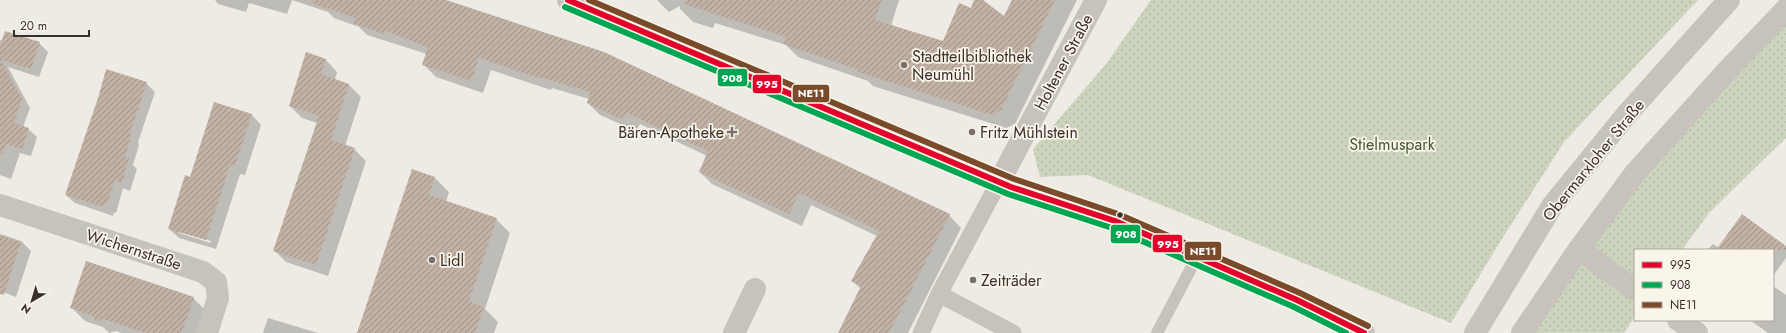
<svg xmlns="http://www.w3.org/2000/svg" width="1786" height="333" font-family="Jost,sans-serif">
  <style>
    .green { fill: url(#green-dots) }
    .shadow { fill: #0003; fill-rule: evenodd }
    .building { fill: url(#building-hatch) }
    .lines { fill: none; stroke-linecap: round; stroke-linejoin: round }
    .service { stroke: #c7c3bc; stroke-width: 12 }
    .pedestrian { stroke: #c7c3bc; stroke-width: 17 }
    .minor { stroke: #c7c3bc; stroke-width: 22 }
    .tertiary { stroke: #c7c3bc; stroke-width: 22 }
    .bus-1-casing { stroke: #faf5eb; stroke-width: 9 }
    .bus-2-casing { stroke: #faf5eb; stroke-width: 9 }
    .bus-3-casing { stroke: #faf5eb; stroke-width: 9 }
    .bus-1 { stroke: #e4002b; stroke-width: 6 }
    .bus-2 { stroke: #00a651; stroke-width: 6 }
    .bus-3 { stroke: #7a4b2a; stroke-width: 6 }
    .poi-dot { fill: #78716b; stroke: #faf5eb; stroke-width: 1.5 }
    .bus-dot { fill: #39302a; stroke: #faf5eb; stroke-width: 1.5 }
    .labels { text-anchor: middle; stroke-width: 3.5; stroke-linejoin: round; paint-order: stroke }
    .poi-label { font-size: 16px; fill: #39302a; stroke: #faf5eb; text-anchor: start }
    .street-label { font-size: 16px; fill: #39302a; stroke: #faf5eb }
    .park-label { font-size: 16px; fill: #42572d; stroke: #faf5eb }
    .line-badge { stroke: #faf5eb; stroke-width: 1.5 }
    .badge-label { font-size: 11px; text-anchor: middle; font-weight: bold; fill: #fff }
  </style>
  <defs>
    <pattern id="green-dots" width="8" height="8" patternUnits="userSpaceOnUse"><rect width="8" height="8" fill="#cdd4be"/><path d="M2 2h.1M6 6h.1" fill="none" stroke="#b1b6a3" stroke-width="1.8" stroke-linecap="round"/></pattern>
    <pattern id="building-hatch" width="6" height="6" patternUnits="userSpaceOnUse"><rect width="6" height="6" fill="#c2b1a5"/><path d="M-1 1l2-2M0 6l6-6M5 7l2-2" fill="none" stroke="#9f9087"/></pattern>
  </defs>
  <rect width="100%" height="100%" fill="#eeebe4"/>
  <g class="green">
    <path d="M 1151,0 L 1698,0 L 1564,142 L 1498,245 L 1451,323 L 1088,175 L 1040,177 L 1033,149 L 1106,64 Z"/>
    <path d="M 1786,16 L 1786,138 L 1709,213 L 1682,250 L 1635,250 L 1635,316 L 1624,333 L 1527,333 L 1637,174 Z"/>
  </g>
  <g class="shadow">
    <path d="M 215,0 L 442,0 L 949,215 L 961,228 L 908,333 L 840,333 L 861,289 L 852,281 L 877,236 L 811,205 L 802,226 L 712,184 L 700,172 L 707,156 L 640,124 L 636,131 L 600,115 L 588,103 L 589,99 L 552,88 L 551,90 L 491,70 L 483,93 L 436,77 L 423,64 L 427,54 L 367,35 L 359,27 L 334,18 L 328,12 L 292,0 L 287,14 L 249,3 L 246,12 L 218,4 Z"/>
    <path d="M 657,0 L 899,0 L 891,26 L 944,43 L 972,9 L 975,0 L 981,0 L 1004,18 L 1013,0 L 1077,0 L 1015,124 L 1006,128 L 873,86 L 868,81 L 798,57 L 786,45 L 715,23 L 713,28 L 693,22 L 680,9 L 680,6 L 669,12 Z"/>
    <path d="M 0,40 L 39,43 L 48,52 L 39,77 L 8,67 L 30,108 L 23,127 L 28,129 L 37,137 L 31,156 L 20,153 L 11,179 L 0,175 Z"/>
    <path d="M 325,59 L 337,72 L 335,80 L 348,84 L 361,97 L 345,146 L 354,149 L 366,161 L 328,276 L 286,262 L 274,250 L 317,123 L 302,118 L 290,106 Z"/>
    <path d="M 146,83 L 155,92 L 138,142 L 139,145 L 133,165 L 137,169 L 130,191 L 123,188 L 116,213 L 114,212 L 113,216 L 75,203 L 66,195 Z"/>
    <path d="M 252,115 L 261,125 L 245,175 L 240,174 L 216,249 L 179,238 L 169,229 L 191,178 ZM 179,231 L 211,241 L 211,243 L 179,233 Z"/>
    <path d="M 435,178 L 449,192 L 446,202 L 496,219 L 510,233 L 485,309 L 498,322 L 494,333 L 358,333 Z"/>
    <path d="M 0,234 L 21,241 L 31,251 L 16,297 L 0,291 Z"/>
    <path d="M 1713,244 L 1719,248 L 1786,248 L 1786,258 L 1773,276 L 1773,250 L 1707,250 Z"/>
    <path d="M 1773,286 L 1786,295 L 1786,333 L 1768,333 L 1750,320 L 1773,320 Z"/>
    <path d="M 193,298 L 206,311 L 199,333 L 121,333 L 116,331 L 109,333 L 103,327 L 85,321 L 72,308 Z"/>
    <path d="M 268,318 L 318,333 L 263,333 Z"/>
  </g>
  <g class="building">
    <path d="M 312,0 L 446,0 L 604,52 L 950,214 L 889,333 L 838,333 L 861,286 L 851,281 L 879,231 L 799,193 L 789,214 L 699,172 L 708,151 L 627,113 L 623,120 L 587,103 L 590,92 L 539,77 L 539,78 L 479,58 L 471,81 L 422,65 L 428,47 L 385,31 L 384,34 L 353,23 L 355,18 L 311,3 Z"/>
    <path d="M 685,0 L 882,0 L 875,20 L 943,41 L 959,3 L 971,8 L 974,0 L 983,0 L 1004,16 L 1012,0 L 1055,0 L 1001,110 L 992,115 L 858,72 L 859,70 L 783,44 L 786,37 L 684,4 Z"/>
    <path d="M 5,31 L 40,42 L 31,69 L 1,60 L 22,99 L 14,123 L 29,128 L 22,149 L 6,144 L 3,154 L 0,153 L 0,46 Z"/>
    <path d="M 306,52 L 326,59 L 321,74 L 349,84 L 331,140 L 355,148 L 316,265 L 273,251 L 319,116 L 289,106 Z"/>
    <path d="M 106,69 L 147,82 L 130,133 L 131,136 L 125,158 L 129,159 L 122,183 L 115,180 L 107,204 L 105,204 L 104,207 L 65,195 L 99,95 Z"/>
    <path d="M 214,102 L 252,114 L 235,166 L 230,165 L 206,240 L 168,229 L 185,175 L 190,177 Z"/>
    <path d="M 412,169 L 435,177 L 429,195 L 497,218 L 469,301 L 484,307 L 475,333 L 357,333 Z"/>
    <path d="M 1742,214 L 1786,246 L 1786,250 L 1716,250 Z"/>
    <path d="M 0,235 L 21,242 L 4,295 L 0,294 Z"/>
    <path d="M 86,261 L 194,297 L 182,333 L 146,333 L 103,319 L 96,322 L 93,316 L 70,308 Z"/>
  </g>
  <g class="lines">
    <path class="service" d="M 1157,333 L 1197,257"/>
    <g class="pedestrian">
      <path d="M 939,294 L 1013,333"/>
      <path d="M 921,333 L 939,294 L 999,182"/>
    </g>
    <g class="minor">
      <path d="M 568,0 L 1011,187 L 1115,221 L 1297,300 L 1364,333"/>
      <path d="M 999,182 L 1096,0"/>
      <path d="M 0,205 L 203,272 L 216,282 L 218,298 L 207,333"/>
      <path d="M 1579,249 L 1635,290"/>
      <path d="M 1678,320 L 1697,333"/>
      <path d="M 734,333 L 755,289"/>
    </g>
    <g class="tertiary">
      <path d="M 1475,333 L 1552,206 L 1627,114 L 1729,0"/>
      <path d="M 1522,333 L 1579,249 L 1635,173 L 1725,73 L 1786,9"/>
    </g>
    <g class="bus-1-casing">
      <path id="bus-1" d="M 568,0 L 1011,187 L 1115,221 L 1297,300 L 1364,333"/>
    </g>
    <g class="bus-2-casing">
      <path id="bus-2" d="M 565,7 L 1008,194 L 1112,228 L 1294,307 L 1346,333"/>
    </g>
    <g class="bus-3-casing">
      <path id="bus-3" d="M 589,0 L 1014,179 L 1118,214 L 1300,293 L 1368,326"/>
    </g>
    <use href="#bus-1" class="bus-1"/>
    <use href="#bus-2" class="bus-2"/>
    <use href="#bus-3" class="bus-3"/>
  </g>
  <g class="poi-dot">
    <circle cx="904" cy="65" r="4"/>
    <path d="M730 126h4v4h4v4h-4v4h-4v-4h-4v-4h4z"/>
    <circle cx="972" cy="132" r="4"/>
    <circle cx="432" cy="260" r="4"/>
    <circle cx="973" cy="280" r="4"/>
  </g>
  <circle class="bus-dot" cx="1120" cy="215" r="3.5"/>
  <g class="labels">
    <g class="poi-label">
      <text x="912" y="62">Stadtteilbibliothek<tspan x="912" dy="18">Neumühl</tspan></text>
      <text x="724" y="138" text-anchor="end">Bären-Apotheke</text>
      <text x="980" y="138">Fritz Mühlstein</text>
      <text x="440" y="266">Lidl</text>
      <text x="981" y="286">Zeiträder</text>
    </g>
    <g class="street-label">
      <text transform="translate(1063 62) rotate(-62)" y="6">Holtener Straße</text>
      <text transform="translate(1593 160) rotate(-51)" y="6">Obermarxloher Straße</text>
      <text transform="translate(134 249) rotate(18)" y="6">Wichernstraße</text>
    </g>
    <g class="park-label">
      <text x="1392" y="150">Stielmuspark</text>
    </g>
  </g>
  <g class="line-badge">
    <rect x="717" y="68" width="31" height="19" rx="4" fill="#00a651"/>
    <rect x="752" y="74" width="30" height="20" rx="4" fill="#e4002b"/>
    <rect x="792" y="84" width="38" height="19" rx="4" fill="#7a4b2a"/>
    <rect x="1110" y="224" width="31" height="20" rx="4" fill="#00a651"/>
    <rect x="1152" y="234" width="31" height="19" rx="4" fill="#e4002b"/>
    <rect x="1184" y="241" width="38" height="20" rx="4" fill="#7a4b2a"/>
  </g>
  <g class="badge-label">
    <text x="732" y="82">908</text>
    <text x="767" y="88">995</text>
    <text x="811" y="97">NE11</text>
    <text x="1126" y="238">908</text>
    <text x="1168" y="248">995</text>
    <text x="1203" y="255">NE11</text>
  </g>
  <rect x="1634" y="249" width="140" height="72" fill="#faf5eb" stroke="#ada69e"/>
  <rect x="1642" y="262" width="20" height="6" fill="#e4002b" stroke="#ada69e"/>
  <text x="1670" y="269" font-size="12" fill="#39302a">995</text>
  <rect x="1642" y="282" width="20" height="6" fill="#00a651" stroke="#ada69e"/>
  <text x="1670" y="289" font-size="12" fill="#39302a">908</text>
  <rect x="1642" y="302" width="20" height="6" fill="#7a4b2a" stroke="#ada69e"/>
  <text x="1670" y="309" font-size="12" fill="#39302a">NE11</text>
  <g transform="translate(32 301) rotate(218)" stroke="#faf5eb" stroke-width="3" paint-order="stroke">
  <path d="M0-3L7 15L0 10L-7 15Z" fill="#39302a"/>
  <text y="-6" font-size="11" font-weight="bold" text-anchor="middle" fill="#39302a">N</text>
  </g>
  <path d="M14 30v6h75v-6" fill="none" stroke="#39302a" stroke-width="2"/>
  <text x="20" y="30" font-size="12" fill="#39302a" stroke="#faf5eb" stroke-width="3" paint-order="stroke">20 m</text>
</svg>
